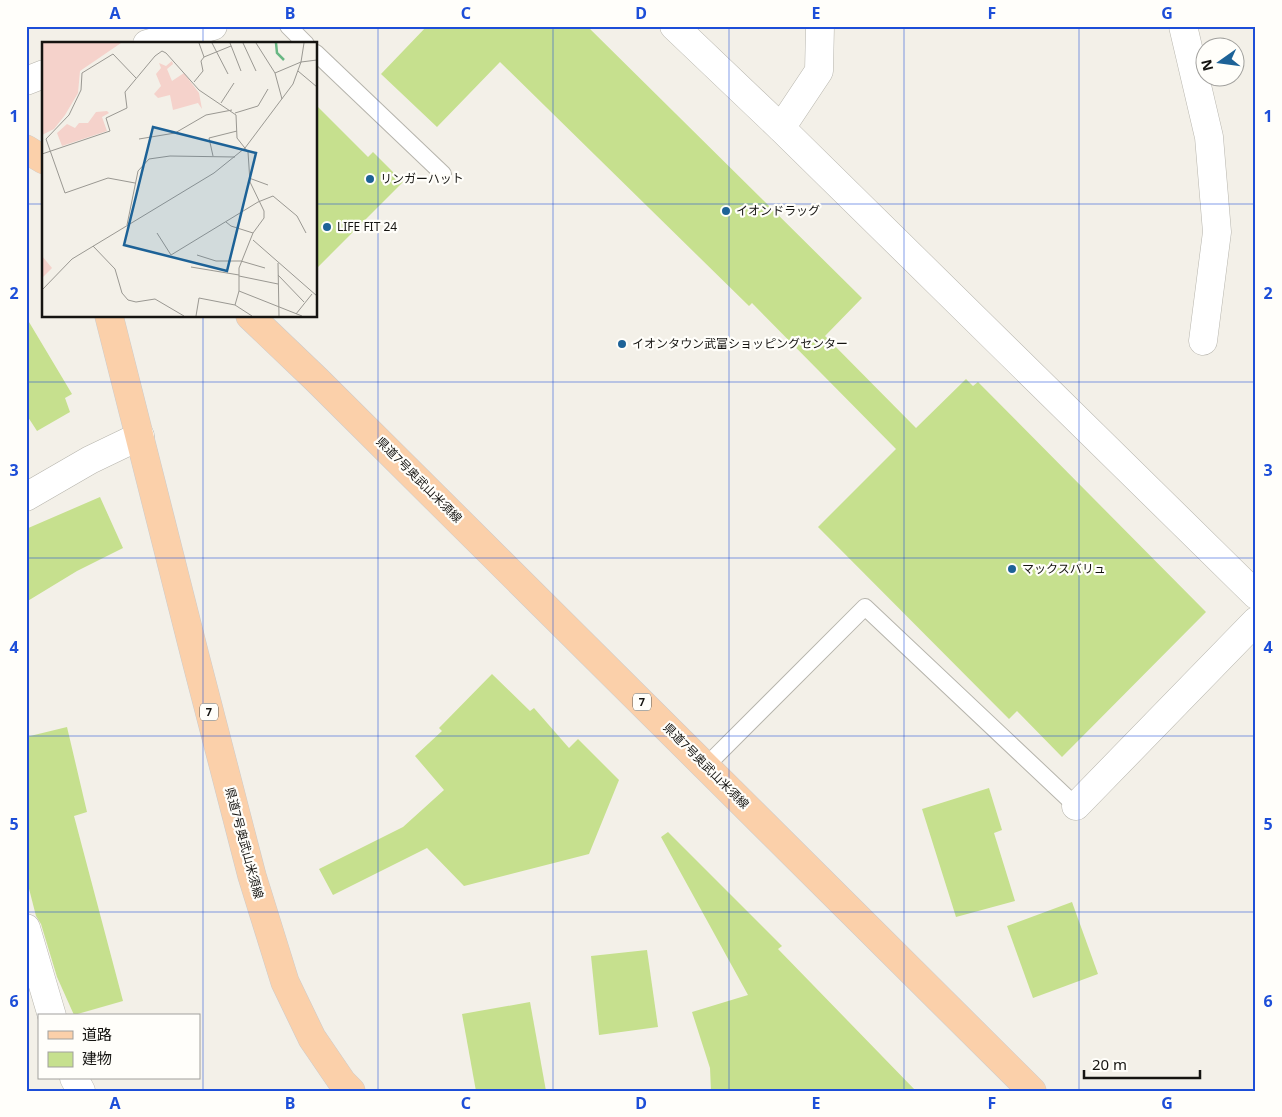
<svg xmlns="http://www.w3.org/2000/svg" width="1282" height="1117" font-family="'Noto Sans','Noto Sans JP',sans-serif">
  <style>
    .building { fill: #c6e08e }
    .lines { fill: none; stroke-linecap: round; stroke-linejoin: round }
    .lane-casing { stroke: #b6b4ac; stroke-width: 18 }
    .street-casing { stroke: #b6b4ac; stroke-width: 29 }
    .primary-casing { stroke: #cccbcb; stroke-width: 29 }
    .lane { stroke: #fff; stroke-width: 16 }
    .street { stroke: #fff; stroke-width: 28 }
    .primary { stroke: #fbd0aa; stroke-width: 28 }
    .grid { fill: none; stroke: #1d4ed8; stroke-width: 1; stroke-opacity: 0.55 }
    .poi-dot { fill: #1d6297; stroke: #fffefa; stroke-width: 2 }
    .labels { text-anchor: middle; stroke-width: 4.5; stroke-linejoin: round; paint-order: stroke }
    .shield { fill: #fffefa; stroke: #5b5a57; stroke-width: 1 }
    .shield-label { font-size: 11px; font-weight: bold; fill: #151411 }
    .poi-label { font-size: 12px; fill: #151411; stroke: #fffefa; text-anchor: start }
    .street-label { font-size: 12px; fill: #151411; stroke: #fffefa }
    .inset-river { fill: none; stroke: #68b783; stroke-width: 2.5 }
    .inset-road { fill: none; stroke: #9a9892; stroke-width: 1 }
    .view { fill: #1d6297; fill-opacity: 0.15; stroke: #1d6297; stroke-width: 2.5 }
    .inset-edge { fill: none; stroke: #151411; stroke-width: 2.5 }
    .neatline { fill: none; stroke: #1d4ed8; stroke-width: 2 }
    .grid-label { font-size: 16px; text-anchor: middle; font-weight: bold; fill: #1d4ed8 }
  </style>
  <rect width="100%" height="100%" fill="#f3f0e8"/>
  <g class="building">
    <path d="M 427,26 L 587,26 L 862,298 L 825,336 L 916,428 L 966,379 L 973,386 L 978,382 L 1206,612 L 1062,757 L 1017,711 L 1009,719 L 818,527 L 896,449 L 752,303 L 749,306 L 500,62 L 437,127 L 381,74 Z"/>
    <path d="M 316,105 L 368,157 L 373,152 L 403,182 L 316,269 Z"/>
    <path d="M 26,317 L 72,394 L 65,398 L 70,412 L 37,431 L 26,414 Z"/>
    <path d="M 100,497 L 123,548 L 77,571 L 26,602 L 26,529 Z"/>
    <path d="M 492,674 L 530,711 L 534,708 L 569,748 L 578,739 L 619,780 L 589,854 L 464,886 L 427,848 L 333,895 L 319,869 L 403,827 L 444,790 L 415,756 L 442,731 L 439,728 Z"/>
    <path d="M 67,727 L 87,812 L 74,816 L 123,1001 L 74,1015 L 57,977 L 41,924 L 36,916 L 26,877 L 26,737 Z"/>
    <path d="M 989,788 L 1002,830 L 994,833 L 1015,901 L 956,917 L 922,809 Z"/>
    <path d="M 668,832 L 782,946 L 778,949 L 916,1091 L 711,1091 L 710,1068 L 692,1012 L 748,995 L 661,837 Z"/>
    <path d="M 1072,902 L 1098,974 L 1033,998 L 1007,926 Z"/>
    <path d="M 647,950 L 658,1027 L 599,1035 L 591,956 Z"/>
    <path d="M 530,1002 L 546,1091 L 476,1091 L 462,1014 Z"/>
  </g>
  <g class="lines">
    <g class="lane-casing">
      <g id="lane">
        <path d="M 288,26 L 306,44"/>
        <path d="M 316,53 L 443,174"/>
        <path d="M 706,766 L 865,607 L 1076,806"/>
      </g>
    </g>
    <g class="street-casing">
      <g id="street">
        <path d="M 674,26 L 781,128 L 1256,595"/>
        <path d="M 1183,26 L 1209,137 L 1217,232 L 1203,341"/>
        <path d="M 147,44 L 213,26"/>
        <path d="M 26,81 L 44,74"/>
        <path d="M 781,128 L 819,71 L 820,26"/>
        <path d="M 26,497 L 90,460 L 140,436"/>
        <path d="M 1076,806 L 1256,621"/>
        <path d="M 26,928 L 52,1016"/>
        <path d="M 74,1078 L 81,1091"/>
      </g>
    </g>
    <g class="primary-casing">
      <g id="primary">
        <path d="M 26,149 L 44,160"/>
        <path d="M 109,316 L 195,656 L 252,876 L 285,982 L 312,1038 L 342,1082 L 351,1091"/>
        <path d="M 250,316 L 317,380 L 1032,1091"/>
      </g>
    </g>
    <use href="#lane" class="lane"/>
    <use href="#street" class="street"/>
    <use href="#primary" class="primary"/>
  </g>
  <path class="grid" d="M 203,26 L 203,44M 378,26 L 378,1091M 553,26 L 553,1091M 729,26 L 729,1091M 904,26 L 904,1091M 1079,26 L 1079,1091M 26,204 L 44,204M 316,204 L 1256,204M 203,316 L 203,1091M 26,382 L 1256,382M 26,558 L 1256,558M 26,736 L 1256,736M 26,912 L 1256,912"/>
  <g class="poi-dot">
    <circle cx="370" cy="179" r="5"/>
    <circle cx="726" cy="211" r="5"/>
    <circle cx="327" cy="227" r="5"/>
    <circle cx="622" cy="344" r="5"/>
    <circle cx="1012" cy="569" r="5"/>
  </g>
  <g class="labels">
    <g class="shield">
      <rect x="633" y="693.5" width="18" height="17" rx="4"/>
      <rect x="200" y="703.5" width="18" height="17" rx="4"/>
    </g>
    <g class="shield-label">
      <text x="642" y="706">7</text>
      <text x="209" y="716">7</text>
    </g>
    <g class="poi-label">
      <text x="380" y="183">リンガーハット</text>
      <text x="736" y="215">イオンドラッグ</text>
      <text x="337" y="231">LIFE FIT 24</text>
      <text x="632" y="348">イオンタウン武富ショッピングセンター</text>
      <text x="1022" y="573">マックスバリュ</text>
    </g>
    <g class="street-label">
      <text transform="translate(419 480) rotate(45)" y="4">県道7号奥武山米須線</text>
      <text transform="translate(706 766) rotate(45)" y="4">県道7号奥武山米須線</text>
      <text transform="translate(244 843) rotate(75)" y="4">県道7号奥武山米須線</text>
    </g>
  </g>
  <g transform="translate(42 42)">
    <rect width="275" height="275" fill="#f3f0e8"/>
    <path d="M 0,1 L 79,1 L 38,29 L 36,51 L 23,73 L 12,87 L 0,93 ZM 130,19 L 131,22 L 125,27 L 130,39 L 142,31 L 157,51 L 160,67 L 156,61 L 131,68 L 128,53 L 116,56 L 112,52 L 119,44 L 114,32 L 119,26 L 117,21 L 124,24 ZM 65,69 L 67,71 L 60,75 L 65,89 L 20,104 L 15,91 L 25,82 L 33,86 L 37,81 L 46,81 L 54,70 ZM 0,214 L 10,226 L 0,236 Z" fill="#f5d2cb"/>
    <path class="inset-river" d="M 234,1 L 235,11 L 242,18"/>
    <path class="inset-road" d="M 157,1 L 162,15 L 189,4M 170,1 L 186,32M 188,1 L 199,29M 201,1 L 214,29M 214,1 L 233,31 L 259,20M 259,20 L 275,18M 256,29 L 275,45M 233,31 L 240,57M 152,40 L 161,29 L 159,19 L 162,15M 179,61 L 192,41M 193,71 L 216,64 L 226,47M 97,97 L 133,91 L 164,73 L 190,68M 0,112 L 68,89 L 64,76 L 85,66 L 83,50 L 113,14 L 120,9 L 124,11 L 157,48 L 194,73 L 195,96 L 206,110 L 208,140 L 222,169 L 222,176 L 211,191 L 197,226 L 197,249 L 193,263M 171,114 L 167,96 L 195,89M 207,136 L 226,143M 93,141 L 66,136 L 23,151 L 4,97 L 27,73 L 39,48 L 40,31 L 71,12 L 94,36M 184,180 L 189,184 L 211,191M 85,183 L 96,129 L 107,117 L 128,114 L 193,115M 115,191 L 129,213 L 216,160 L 231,154 L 255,174 L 264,191M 211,198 L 275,254M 51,204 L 73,227 L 80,251 L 86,258 L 94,260 L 113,257 L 142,274M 155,213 L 174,219 L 199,219 L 223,226M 236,221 L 237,274M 149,225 L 197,233M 236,233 L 262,260M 197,234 L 236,242M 0,248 L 30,217 L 172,131 L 203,106 L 251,42 L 259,20 L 262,1M 197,249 L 260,274M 254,272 L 270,252M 154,274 L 157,256 L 193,263 L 210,274"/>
    <path class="view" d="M 111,85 L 214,111 L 185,229 L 82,203 Z"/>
    <rect width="275" height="275" class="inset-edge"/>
  </g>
  <rect width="1282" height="1117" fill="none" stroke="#fffefa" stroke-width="55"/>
  <rect x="38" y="1014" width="162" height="65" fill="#fffefa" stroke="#a1a09d"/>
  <rect x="48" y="1031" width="25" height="8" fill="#fbd0aa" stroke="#a1a09d"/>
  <text x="82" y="1040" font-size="15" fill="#151411">道路</text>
  <rect x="48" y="1052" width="25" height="15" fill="#c6e08e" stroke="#a1a09d"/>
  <text x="82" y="1064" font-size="15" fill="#151411">建物</text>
  <g transform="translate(1220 62) rotate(256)"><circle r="24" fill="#fffefa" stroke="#a1a09d"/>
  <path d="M0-4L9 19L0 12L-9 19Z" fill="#1d6297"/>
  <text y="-8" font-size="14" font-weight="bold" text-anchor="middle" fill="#151411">N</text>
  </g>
  <path d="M1084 1070v8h116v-8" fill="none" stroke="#151411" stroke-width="2.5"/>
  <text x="1092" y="1070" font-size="15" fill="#151411" stroke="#fffefa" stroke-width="4" paint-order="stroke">20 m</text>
  <rect x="28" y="28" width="1226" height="1062" class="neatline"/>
  <g class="grid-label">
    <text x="115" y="19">A</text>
    <text x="290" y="19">B</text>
    <text x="466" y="19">C</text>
    <text x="641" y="19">D</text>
    <text x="816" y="19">E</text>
    <text x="992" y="19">F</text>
    <text x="1167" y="19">G</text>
    <text x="14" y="122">1</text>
    <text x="1268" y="122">1</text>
    <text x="14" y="299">2</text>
    <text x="1268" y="299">2</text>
    <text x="14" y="476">3</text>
    <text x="1268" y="476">3</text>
    <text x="14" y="653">4</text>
    <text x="1268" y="653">4</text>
    <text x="14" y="830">5</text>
    <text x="1268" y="830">5</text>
    <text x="14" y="1007">6</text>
    <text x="1268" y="1007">6</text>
    <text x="115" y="1109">A</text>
    <text x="290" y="1109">B</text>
    <text x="466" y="1109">C</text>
    <text x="641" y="1109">D</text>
    <text x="816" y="1109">E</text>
    <text x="992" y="1109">F</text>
    <text x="1167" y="1109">G</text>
  </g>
</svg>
